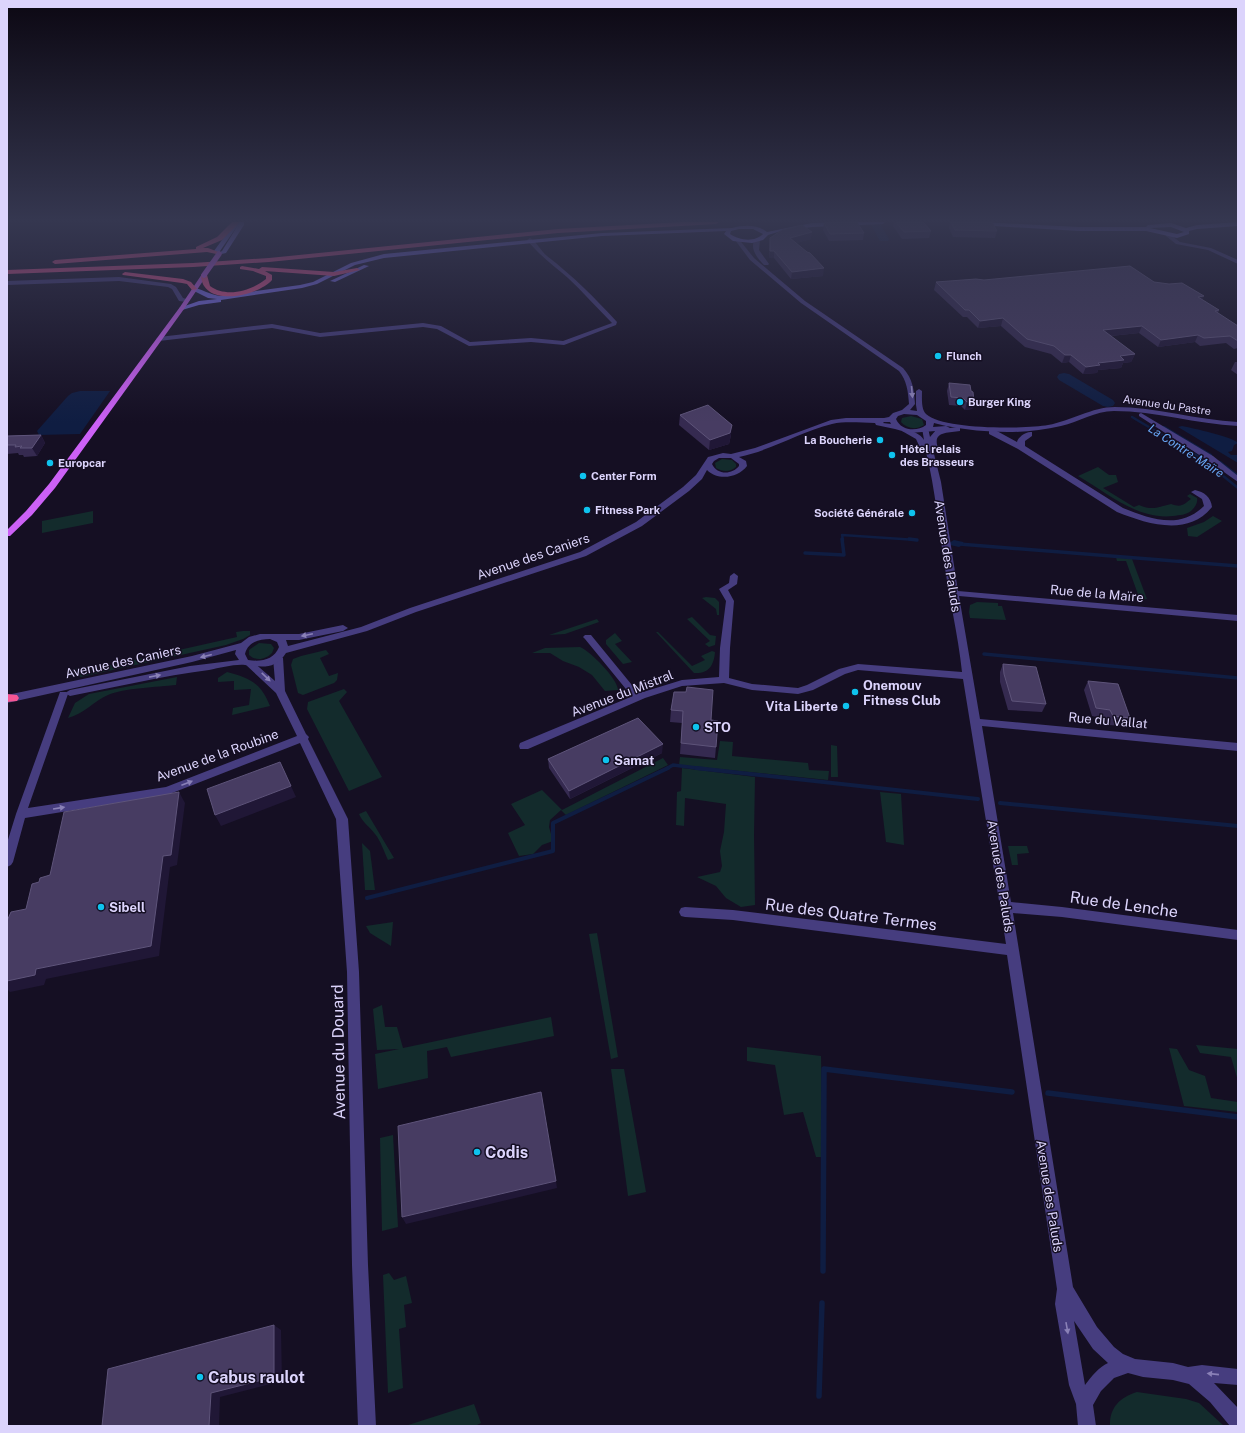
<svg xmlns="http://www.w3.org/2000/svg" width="1245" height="1433" font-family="'Public Sans',sans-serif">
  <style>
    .green { fill: #132b2c }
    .water { fill: #0f1d42 }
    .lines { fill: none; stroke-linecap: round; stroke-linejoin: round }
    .stream-far3 { stroke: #0f1d42; stroke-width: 2.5 }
    .stream-far2 { stroke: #0f1d42; stroke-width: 3.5 }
    .stream-far1 { stroke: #0f1d42; stroke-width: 4 }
    .stream { stroke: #0f1d42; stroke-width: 5.5 }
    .canal { fill: #0f1d42; fill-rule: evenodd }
    .river { fill: #0f1d42; fill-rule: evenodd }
    .minor { fill: #463d7f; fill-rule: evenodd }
    .tertiary { fill: #463d7f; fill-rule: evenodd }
    .secondary { fill: #8071f7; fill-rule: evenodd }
    .primary { fill: #cc61f6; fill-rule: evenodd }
    .motorway { fill: #f55694; fill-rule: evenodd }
    .primary-bridge { stroke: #cc61f6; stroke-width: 5.5 }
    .wall { fill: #352a50 }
    .shaded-wall { fill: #201736 }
    .building { fill: #473c62; stroke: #5e547a }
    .oneway { fill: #8a81b7 }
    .poi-dot { fill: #0ec3ee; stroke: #150f23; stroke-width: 1.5 }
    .labels { text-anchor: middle; stroke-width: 3; stroke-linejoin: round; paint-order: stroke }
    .far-poi-label { font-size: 11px; font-weight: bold; fill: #dcd4fc; stroke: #150f23; text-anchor: start }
    .far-street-label { font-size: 11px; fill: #dcd4fc; stroke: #150f23 }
    .far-water-label { font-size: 12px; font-style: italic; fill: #68a7f6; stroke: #150f23 }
    .street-label { font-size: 13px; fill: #dcd4fc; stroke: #150f23 }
    .poi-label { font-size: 13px; font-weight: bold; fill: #dcd4fc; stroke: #150f23; text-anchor: start }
    .near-street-label { font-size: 16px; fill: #dcd4fc; stroke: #150f23 }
    .near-poi-label { font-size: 16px; font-weight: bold; fill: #dcd4fc; stroke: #150f23; text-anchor: start }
  </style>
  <rect width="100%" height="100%" fill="#150f23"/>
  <g class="green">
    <path d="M 911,416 L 922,419 L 924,425 C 917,430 907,429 901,422 L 902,418 Z"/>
    <path d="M 722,459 L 732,460 L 736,464 L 736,467 C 730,472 723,472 716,468 L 715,463 Z"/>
    <path d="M 1098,467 L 1109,475 L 1116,475 L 1118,482 L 1103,488 L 1134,507 L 1139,505 C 1153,511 1158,507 1171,504 C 1182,508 1184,504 1191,499 L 1187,496 L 1190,494 L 1197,498 C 1198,503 1195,507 1191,511 C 1186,515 1180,515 1173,516 C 1137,520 1108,493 1078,476 Z"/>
    <path d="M 93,511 L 93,523 L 42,533 L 42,521 Z"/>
    <path d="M 1213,516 L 1222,521 L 1197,537 L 1188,536 L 1187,528 L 1204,522 Z"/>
    <path d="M 1116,557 L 1132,559 L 1147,599 L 1140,600 L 1126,561 L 1117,561 Z"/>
    <path d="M 706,597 L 715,598 L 719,602 L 719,615 L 717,615 L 716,609 L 702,598 Z"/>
    <path d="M 977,602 L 998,603 L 998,606 L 1002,606 L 1006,620 L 970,618 L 969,612 L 970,605 Z"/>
    <path d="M 692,617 L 710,635 L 716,636 L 715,645 L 709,647 L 705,644 L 710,641 L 687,619 Z"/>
    <path d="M 597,619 L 599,622 L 565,634 L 549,635 Z"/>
    <path d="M 243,631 L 250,631 L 250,635 L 243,639 L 226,645 L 81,677 L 68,670 L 84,667 L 85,671 L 237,637 L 236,632 Z"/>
    <path d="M 656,632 L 658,632 L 692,666 L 705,660 L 701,656 L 712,651 L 715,652 C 714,665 709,674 694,673 Z"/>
    <path d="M 615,633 L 622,641 L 615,644 L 632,662 L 623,664 L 606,644 L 606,640 Z"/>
    <path d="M 259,643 L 271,644 L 274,648 L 272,653 C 266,659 257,662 249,655 L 249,650 Z"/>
    <path d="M 580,647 C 590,651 618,679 618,690 L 605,691 L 592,675 L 579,667 L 563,661 L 550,653 L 532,653 L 545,648 Z"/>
    <path d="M 326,650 L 329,654 L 320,658 L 329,676 L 338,673 L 337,680 L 334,683 L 303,695 L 298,693 L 291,665 L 293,659 L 301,656 Z"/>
    <path d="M 227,672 C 250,678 261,683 270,706 L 232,715 L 233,708 L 249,705 L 251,689 L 234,690 L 234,681 L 218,682 L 218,678 Z"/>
    <path d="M 177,677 L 176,685 C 158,687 123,688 108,695 C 94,701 84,714 68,718 L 75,703 L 89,694 Z"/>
    <path d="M 344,689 L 347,692 L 339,701 L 382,777 L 349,791 L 307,709 L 308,702 Z"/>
    <path d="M 720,741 L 733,742 L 732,756 L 808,763 L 809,770 L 829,771 L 828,780 L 679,765 L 680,757 L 717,760 Z"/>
    <path d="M 831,745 L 837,746 L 838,777 L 831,777 Z"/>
    <path d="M 663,758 L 668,765 L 566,815 L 561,810 L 550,820 L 549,827 L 553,841 L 542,845 L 533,854 L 519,856 L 508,833 L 525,825 L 511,804 L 542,790 L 562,810 Z"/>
    <path d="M 682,768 L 755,777 L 754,835 L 755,905 L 741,907 L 726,898 L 716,886 L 697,877 L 720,872 L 722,866 L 720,851 L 724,832 L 726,804 L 685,798 L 684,826 L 676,825 L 677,792 L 681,791 Z"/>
    <path d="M 880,792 L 901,794 L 904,845 L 886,842 Z"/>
    <path d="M 366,811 L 394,858 L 388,860 C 384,852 381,841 375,834 C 370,827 362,822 359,814 Z"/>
    <path d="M 362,843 L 370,851 L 375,890 L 365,890 Z"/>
    <path d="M 1008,846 L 1027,846 L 1029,853 L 1017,854 L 1018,865 L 1012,865 Z"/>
    <path d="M 393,922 L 391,946 L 370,933 L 366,926 Z"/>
    <path d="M 597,933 L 618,1057 L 611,1059 L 589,934 Z"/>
    <path d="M 382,1005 L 385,1027 L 397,1027 L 403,1048 L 551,1017 L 554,1036 L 451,1057 L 447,1047 L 427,1051 L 428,1078 L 378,1089 L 375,1054 L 399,1049 L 377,1050 L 373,1009 Z"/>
    <path d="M 1196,1045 L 1238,1049 L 1238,1081 L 1231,1057 L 1200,1053 Z"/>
    <path d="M 747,1047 L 821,1056 L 823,1157 L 816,1157 L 803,1112 L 784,1115 L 775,1065 L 747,1061 Z"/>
    <path d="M 1169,1048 L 1177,1049 L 1189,1070 L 1205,1076 L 1211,1098 L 1238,1102 L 1238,1112 L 1184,1106 Z"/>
    <path d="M 611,1069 L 624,1069 L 646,1192 L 628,1196 Z"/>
    <path d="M 393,1135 L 398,1227 L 382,1231 L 380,1138 Z"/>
    <path d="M 389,1273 L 394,1280 L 406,1276 L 412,1303 L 404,1305 L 406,1327 L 399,1329 L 403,1388 L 388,1393 L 383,1275 Z"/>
    <path d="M 1137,1392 L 1186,1399 L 1199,1403 L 1224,1426 L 1110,1426 C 1109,1408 1120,1397 1137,1392 Z"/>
    <path d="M 474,1404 L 481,1423 L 475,1426 L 405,1426 Z"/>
  </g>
  <g class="water">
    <path d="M 80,391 L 110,391 L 80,434 L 39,435 L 37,431 L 68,396 L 72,393 Z"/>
    <path d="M 1182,426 C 1192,428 1233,437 1238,443 L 1234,445 L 1232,451 L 1228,452 L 1231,455 L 1238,455 L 1238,463 L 1178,427 Z"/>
  </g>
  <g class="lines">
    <g class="stream-far3">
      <path d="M 1132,417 L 1201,458 L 1238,488"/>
      <path d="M 1164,427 L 1211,455"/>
      <path d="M 1220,462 L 1237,475"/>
      <path d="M 843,540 L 842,535 L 917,540"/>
    </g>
    <g class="stream-far2">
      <path d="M 909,539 L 917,540"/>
      <path d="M 959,544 L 1238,566"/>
      <path d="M 805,553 L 844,555 L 842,539"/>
      <path d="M 984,654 L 1238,678"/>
      <path d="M 666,769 L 673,765 L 705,769"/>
    </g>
    <g class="stream-far1">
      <path d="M 696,768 L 978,799"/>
      <path d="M 1000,803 L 1238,826"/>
      <path d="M 367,898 L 553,851 L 553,823 L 668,768"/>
    </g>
    <g class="stream">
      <path d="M 1048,1093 L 1238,1117"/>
      <path d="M 823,1271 L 824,1069 L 1012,1092"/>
      <path d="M 819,1396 L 822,1303"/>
    </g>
    <path class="canal" d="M 954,540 L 963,542 L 964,544 L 959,547 L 950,545 L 949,543 Z"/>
    <g class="river">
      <path d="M 875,222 L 880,223 L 881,225 L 889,239 L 888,241 L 880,241 L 871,225 Z"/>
      <path d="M 1064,373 L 1069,374 L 1113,400 L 1115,403 L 1113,406 L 1108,407 L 1103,406 L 1059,380 L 1057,377 L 1059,374 Z"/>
    </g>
    <g class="minor">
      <path d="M 1168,233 L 1180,242 L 1211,248 L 1238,260 L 1238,264 L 1208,250 L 1176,244 L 1166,236 L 1166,234 Z"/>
      <path d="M 530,238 C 537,242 541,251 547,256 C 573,276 595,298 617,322 L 616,325 L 564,345 L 531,342 L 469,346 L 437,329 L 423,327 L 320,337 L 272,328 L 159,341 L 156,339 L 159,337 L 272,324 L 320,333 L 423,323 L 441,326 L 470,342 L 531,338 L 563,341 L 612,323 C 597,308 583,292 568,278 C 554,266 539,255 527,240 Z"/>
      <path d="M 119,277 L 171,284 L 176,287 L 183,298 L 190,300 L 187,302 L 179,301 L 172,289 L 168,287 L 119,281 L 7,285 L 7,281 Z"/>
      <path d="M 1141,413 L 1213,456 L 1238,476 L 1238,482 L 1207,460 L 1139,416 L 1139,414 Z"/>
      <path d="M 957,427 L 960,427 L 960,431 C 948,433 932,431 938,448 L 933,450 L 941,482 L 958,591 L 1238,615 L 1238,621 L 959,596 L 980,719 L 1238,743 L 1238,751 L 982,726 L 1011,902 L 1062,907 L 1238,930 L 1238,940 L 1062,917 L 1013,913 L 1073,1287 L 1097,1327 L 1114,1347 L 1123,1354 L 1135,1359 L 1173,1363 L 1188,1367 L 1202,1365 L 1238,1369 L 1238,1385 L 1214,1383 L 1238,1408 L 1238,1426 L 1230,1426 L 1210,1402 L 1189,1384 L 1173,1380 L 1143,1377 L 1128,1373 L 1114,1378 L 1101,1391 L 1093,1405 L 1096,1426 L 1078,1426 L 1076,1404 L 1069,1385 L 1055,1304 L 1057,1289 L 1007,955 L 733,920 L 685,917 L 681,916 L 679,912 L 681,908 L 685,907 L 733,910 L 1006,944 L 963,679 L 858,670 L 845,674 L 813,690 L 798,694 L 752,690 L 724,683 L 682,686 L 645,698 L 528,749 L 520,749 L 519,746 L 520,743 L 633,696 L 630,694 L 585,639 L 583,637 L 585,635 L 591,635 L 636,690 L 643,692 L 682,680 L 719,677 L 720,648 L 726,601 L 719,589 L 729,583 L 730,576 L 734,573 L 738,576 L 737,584 L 728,590 L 734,601 L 730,648 L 729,678 L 752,684 L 798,688 L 807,685 L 839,669 L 858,664 L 962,672 C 958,634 949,598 944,561 C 938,524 935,488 926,452 L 922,452 L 916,439 L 902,431 L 906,429 C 912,431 921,434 924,440 L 922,428 L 928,428 L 930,437 L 936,430 ZM 1074,1321 L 1093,1349 L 1108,1363 C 1099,1367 1091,1377 1085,1385 Z"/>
      <path d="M 989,430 L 995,430 L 1017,442 C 1018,437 1026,431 1032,432 L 1032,436 L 1025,441 L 1025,446 L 1123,508 C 1150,519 1180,530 1204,506 L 1202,499 L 1191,492 L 1195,490 C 1204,492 1211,497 1212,507 C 1188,537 1147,524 1117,512 L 1018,449 L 989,434 Z"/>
      <path d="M 278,655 L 283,658 L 285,691 L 306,734 L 309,737 L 308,739 L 348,819 L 359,972 L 368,1265 L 376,1426 L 358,1426 L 352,1265 L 347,972 L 336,819 L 300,743 L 167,795 L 25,818 L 13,862 L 11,865 L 7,867 L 7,843 L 16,814 L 60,692 L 66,692 L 68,694 L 28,808 L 166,787 L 297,736 L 276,693 L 245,664 L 247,662 L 253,662 L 275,681 L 273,658 Z"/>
    </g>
    <g class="tertiary">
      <path d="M 738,238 L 754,258 L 805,301 L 903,368 C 913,379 914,390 915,404 L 910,410 L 917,411 L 916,405 L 916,391 L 919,389 L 922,391 C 922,398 921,409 926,414 C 943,430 1025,429 1048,425 C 1071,421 1092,407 1115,407 C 1156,407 1197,420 1238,422 L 1238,426 C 1196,424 1156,411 1114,411 C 1095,411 1079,422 1061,426 C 1024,435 984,433 946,426 L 950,428 L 949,430 L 909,433 L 895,429 L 876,425 L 875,423 C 861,423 846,421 832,424 C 800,432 772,450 739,457 L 746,461 L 747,466 C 738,478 718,481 707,470 L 702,479 L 689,491 L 642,526 L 586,556 L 416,612 L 367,631 L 286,653 C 275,670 262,667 245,665 C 234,664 220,668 209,670 C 162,676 116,687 70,696 L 65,693 L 70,690 L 190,666 L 239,660 L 235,654 L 236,650 L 192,662 L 7,703 L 7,695 L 192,656 L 241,643 L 249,637 L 260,634 L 299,634 L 343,625 L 348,628 L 343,631 L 299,640 L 286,640 L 288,646 L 361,627 L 410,608 L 580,552 L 636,522 L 683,487 L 696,475 L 708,457 L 712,456 L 723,453 L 731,454 L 755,448 L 831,420 L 846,418 L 884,418 L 889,417 L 893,413 L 902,410 L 909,404 C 908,391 907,381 899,371 L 801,303 L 750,260 L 735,240 ZM 904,414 L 917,415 L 926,421 L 926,425 C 917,432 901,431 896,419 L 898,416 ZM 884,422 L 890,422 L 891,424 L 883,423 ZM 934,423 L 946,426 L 933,427 ZM 719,458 L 731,458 L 739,464 L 739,466 C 732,475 717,475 712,464 L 714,461 ZM 270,639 L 277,642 L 279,647 C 274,660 261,662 248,660 L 245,654 C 248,642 259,639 270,639 Z"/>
      <path d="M 757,238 L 760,240 L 759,250 L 769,264 L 768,265 L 764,265 C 758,259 747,246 757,238 Z"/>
    </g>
    <g class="secondary">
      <path d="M 235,222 L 244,222 L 244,225 L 226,253 L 217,255 L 214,251 ZM 238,225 L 222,251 L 220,252 L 220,251 Z"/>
      <path d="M 844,222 L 885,222 L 883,224 L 812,227 L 781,231 L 768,235 L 763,240 L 752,243 L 733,241 L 724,234 L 726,231 L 602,236 L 384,258 L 355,265 L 317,284 L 302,288 L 221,300 L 221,302 L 199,305 L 182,310 L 179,308 L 199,301 L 217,299 L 208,298 L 192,290 L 192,288 C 201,288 210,295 220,296 L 300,285 L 313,282 L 351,263 L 384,254 L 602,233 L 732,228 C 744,225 757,224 767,232 L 812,223 ZM 739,229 L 753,229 L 763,234 C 754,243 739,240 730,234 L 731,231 Z"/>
      <path d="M 980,222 L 1079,227 L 1146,227 L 1148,225 L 1171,223 L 1186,228 L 1197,225 L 1238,222 L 1238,226 L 1197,229 L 1189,231 L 1189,234 L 1177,238 L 1146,231 L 1079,231 L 978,225 L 978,223 ZM 1171,227 L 1184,232 L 1177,234 L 1150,228 Z"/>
      <path d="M 364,265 L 369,266 L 335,282 L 330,281 Z"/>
    </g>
    <path class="primary" d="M 202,274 L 207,275 L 184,309 L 55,488 L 32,515 L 10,536 L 7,536 L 7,530 L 26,511 L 49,484 L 180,307 Z"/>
    <g class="motorway">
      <path d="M 232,222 L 240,222 L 222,240 L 203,248 L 208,248 L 221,253 L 221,255 L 207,252 L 55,264 L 52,262 L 55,260 L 196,249 L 196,247 L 217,237 Z"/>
      <path d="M 682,222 L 719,222 L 716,224 L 558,233 L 269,262 L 193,267 L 7,274 L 7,270 L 193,263 L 269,258 L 558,229 Z"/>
      <path d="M 242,266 L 259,269 L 262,267 L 334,272 L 357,268 L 360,270 L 334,276 L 265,271 L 272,275 L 272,280 C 257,297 202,308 201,275 L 204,273 L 207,275 L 210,286 C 226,298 251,291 266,279 L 266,276 L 253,271 L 240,269 L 240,267 Z"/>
      <path d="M 125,272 L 183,279 L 191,282 L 197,289 L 192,290 L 187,284 L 182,283 L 123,275 L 122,274 Z"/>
      <path d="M 7,694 L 17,695 L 19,698 L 17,701 L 7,702 Z"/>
    </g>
    <path class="primary-bridge" d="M 204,275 L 219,254"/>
  </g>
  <g class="wall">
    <path d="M 894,222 L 923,222 L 931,231 L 929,238 L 902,239 L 893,226 Z"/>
    <path d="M 950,222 L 992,222 L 997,231 L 995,238 L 953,237 L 949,228 Z"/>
    <path d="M 824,223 L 864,233 L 863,240 L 829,241 L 823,230 Z"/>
    <path d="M 770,238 L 811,239 L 796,243 L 823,276 L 791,279 L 774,258 L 769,258 Z"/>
    <path d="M 984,280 L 1154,282 L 1203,300 L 1219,310 L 1218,313 L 1238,326 L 1238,348 L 1234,349 L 1226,343 L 1200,346 L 1195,342 L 1158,347 L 1139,333 L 1111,336 L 1135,354 L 1131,362 L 1123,363 L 1121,368 L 1098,370 L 1097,373 L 1083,374 L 1069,362 L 1062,363 L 1051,354 L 1025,347 L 1001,326 L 978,328 L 967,317 L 963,317 L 934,290 L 936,282 Z"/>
    <path d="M 1235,362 L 1238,362 L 1238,375 L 1231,370 Z"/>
    <path d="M 949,383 L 971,391 L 974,402 L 972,409 L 965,410 L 961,406 L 949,405 L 947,391 Z"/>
    <path d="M 680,415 L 731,435 L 729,444 L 709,450 L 679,425 Z"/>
    <path d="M 41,435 L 45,443 L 37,456 L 24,457 L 23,455 L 19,455 L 18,453 L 7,454 L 7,436 Z"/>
    <path d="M 1003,664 L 1046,704 L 1042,712 L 1008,710 L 1000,682 L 1000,672 Z"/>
    <path d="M 1088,681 L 1130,718 L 1125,726 L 1108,725 L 1105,719 L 1092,716 L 1084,690 Z"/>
    <path d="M 674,692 L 711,720 L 716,747 L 715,758 L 680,754 L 682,723 L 670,722 L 671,710 Z"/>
    <path d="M 662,753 L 570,799 L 549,768 L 548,759 Z"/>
  </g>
  <g class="shaded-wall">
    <path d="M 812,232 L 811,239 L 790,245 L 790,238 Z"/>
    <path d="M 770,251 L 774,251 L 774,258 L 769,258 Z"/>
    <path d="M 824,268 L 823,276 L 791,279 L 792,272 Z"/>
    <path d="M 1204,296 L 1201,303 L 1198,297 Z"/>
    <path d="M 1003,318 L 1001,326 L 978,328 L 980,321 Z"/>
    <path d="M 1142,326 L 1139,333 L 1100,337 L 1103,330 Z"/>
    <path d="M 1198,335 L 1195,342 L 1158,347 L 1161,340 Z"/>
    <path d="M 1135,354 L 1131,362 L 1123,363 L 1121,368 L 1098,370 L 1097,373 L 1083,374 L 1086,367 L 1120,356 Z"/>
    <path d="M 1065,355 L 1071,355 L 1069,362 L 1062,363 Z"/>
    <path d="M 967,402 L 974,402 L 972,409 L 965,410 Z"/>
    <path d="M 732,425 L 731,435 L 729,444 L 709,450 L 710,440 Z"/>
    <path d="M 41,435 L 45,443 L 37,456 L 32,448 Z"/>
    <path d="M 663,744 L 662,753 L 570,799 L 569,791 Z"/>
    <path d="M 291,786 L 296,797 L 221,826 L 215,815 Z"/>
    <path d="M 179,792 L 185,803 L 177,865 L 170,867 L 159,956 L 46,979 L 44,985 L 10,992 L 7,989 L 7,977 L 36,969 Z"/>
    <path d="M 556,1181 L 557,1188 L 406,1224 L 402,1217 Z"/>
    <path d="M 274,1325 L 281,1330 L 282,1381 L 220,1397 L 219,1426 L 209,1426 L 211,1393 Z"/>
  </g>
  <g class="building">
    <path d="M 857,222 L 864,233 L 830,234 L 824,223 Z"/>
    <path d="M 896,222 L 923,222 L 931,231 L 904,232 Z"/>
    <path d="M 951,222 L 992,222 L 997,231 L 955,230 Z"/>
    <path d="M 802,225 L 812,232 L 790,238 L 807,252 L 810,253 L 824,268 L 792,272 L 774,251 L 770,251 L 770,238 L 782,230 Z"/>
    <path d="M 1130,266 L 1154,282 L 1169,284 L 1182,283 L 1204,296 L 1198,297 L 1219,310 L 1215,311 L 1238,326 L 1238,341 L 1230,336 L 1204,338 L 1198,335 L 1161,340 L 1142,326 L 1103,330 L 1135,354 L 1120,356 L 1124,360 L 1098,363 L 1100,365 L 1086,367 L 1071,355 L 1065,355 L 1054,346 L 1027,339 L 1003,318 L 980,321 L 969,310 L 965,310 L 936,282 L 976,279 L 984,280 Z"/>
    <path d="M 949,383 L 970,385 L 971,391 L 973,392 L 974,402 L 967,402 L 963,398 L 951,397 Z"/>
    <path d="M 708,405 L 732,425 L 730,433 L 710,440 L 680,415 Z"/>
    <path d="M 41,435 L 32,448 L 20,448 L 22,446 L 15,447 L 16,445 L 7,445 L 7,436 Z"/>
    <path d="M 1003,664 L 1036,667 L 1046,704 L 1012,701 L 1004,674 Z"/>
    <path d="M 1088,681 L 1118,684 L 1130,718 L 1113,716 L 1110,710 L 1096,708 Z"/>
    <path d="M 687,687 L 713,690 L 711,720 L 718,721 L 716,747 L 681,743 L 683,711 L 671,710 L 674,692 L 686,692 Z"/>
    <path d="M 638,718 L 663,744 L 569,791 L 548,759 Z"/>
    <path d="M 280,762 L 291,786 L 215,815 L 207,789 Z"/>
    <path d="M 179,792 L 171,855 L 163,856 L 151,946 L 36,969 L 35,975 L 7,981 L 7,921 L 11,912 L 26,909 L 32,884 L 39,882 L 40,878 L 50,875 L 64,812 Z"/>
    <path d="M 541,1092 L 556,1181 L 402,1217 L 398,1126 Z"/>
    <path d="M 274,1325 L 274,1377 L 211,1393 L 209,1426 L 102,1426 L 108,1369 Z"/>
  </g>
  <defs><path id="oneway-solid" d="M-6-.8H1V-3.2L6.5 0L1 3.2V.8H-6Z"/></defs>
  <g class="oneway">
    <use href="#oneway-solid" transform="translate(912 392) rotate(85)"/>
    <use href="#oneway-solid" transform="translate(307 635) rotate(168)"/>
    <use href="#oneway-solid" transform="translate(206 656) rotate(166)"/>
    <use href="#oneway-solid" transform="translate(155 676) rotate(-11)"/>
    <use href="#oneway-solid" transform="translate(266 677) rotate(44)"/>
    <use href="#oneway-solid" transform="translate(187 783) rotate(-21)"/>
    <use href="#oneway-solid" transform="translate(59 808) rotate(-9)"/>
    <use href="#oneway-solid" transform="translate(1067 1328) rotate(80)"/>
    <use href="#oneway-solid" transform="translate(1213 1374) rotate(-174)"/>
  </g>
  <linearGradient id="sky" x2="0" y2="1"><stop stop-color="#0c0813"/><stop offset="0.52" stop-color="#353750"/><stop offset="1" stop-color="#353750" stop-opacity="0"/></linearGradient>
  <rect width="1245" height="423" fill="url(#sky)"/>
  <g class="poi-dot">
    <circle cx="938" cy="356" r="4"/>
    <circle cx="960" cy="402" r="4"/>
    <circle cx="880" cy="440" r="4"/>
    <circle cx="892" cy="455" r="4"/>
    <circle cx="50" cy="463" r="4"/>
    <circle cx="583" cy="476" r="4"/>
    <circle cx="587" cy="510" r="4"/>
    <circle cx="912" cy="513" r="4"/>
    <circle cx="855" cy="692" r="4"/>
    <circle cx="846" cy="706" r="4"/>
    <circle cx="696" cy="727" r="4"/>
    <circle cx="606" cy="760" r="4"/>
    <circle cx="101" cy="907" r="4"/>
    <circle cx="477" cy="1152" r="4"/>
    <circle cx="200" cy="1377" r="4"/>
  </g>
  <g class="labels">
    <g class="far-poi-label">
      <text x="946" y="360">Flunch</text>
      <text x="968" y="406">Burger King</text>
      <text x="872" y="444" text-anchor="end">La Boucherie</text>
      <text x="900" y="453">Hôtel relais<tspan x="900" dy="13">des Brasseurs</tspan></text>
      <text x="58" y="467">Europcar</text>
      <text x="591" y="480">Center Form</text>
      <text x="595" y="514">Fitness Park</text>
      <text x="904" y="517" text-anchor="end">Société Générale</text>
    </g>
    <g class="far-street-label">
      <text transform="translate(1167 405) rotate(8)" y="4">Avenue du Pastre</text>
    </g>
    <g class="far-water-label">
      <text transform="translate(1186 451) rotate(33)" y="4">La Contre-Maïre</text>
    </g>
    <g class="street-label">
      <text transform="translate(533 556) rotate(-19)" y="5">Avenue des Caniers</text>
      <text transform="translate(948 556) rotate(81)" y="5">Avenue des Paluds</text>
      <text transform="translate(1097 593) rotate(5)" y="5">Rue de la Maïre</text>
      <text transform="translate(123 661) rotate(-12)" y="5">Avenue des Caniers</text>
      <text transform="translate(622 693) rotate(-21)" y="5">Avenue du Mistral</text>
      <text transform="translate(1108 720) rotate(5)" y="5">Rue du Vallat</text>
      <text transform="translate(217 755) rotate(-20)" y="5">Avenue de la Roubine</text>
      <text transform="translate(1001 876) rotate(81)" y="5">Avenue des Paluds</text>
      <text transform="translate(1050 1196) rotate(81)" y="5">Avenue des Paluds</text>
    </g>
    <g class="poi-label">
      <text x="863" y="690">Onemouv<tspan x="863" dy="15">Fitness Club</tspan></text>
      <text x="838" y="711" text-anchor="end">Vita Liberte</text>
      <text x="704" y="732">STO</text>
      <text x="614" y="765">Samat</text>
      <text x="109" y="912">Sibell</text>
    </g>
    <g class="near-street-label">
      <text transform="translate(1124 904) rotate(8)" y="6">Rue de Lenche</text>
      <text transform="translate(851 914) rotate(7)" y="6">Rue des Quatre Termes</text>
      <text transform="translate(338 1052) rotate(-91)" y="6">Avenue du Douard</text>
    </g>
    <g class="near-poi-label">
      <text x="485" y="1158">Codis</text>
      <text x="208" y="1383">Cabus raulot</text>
    </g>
  </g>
  <rect width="1245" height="1433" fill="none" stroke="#dcd4fc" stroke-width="16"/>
</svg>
